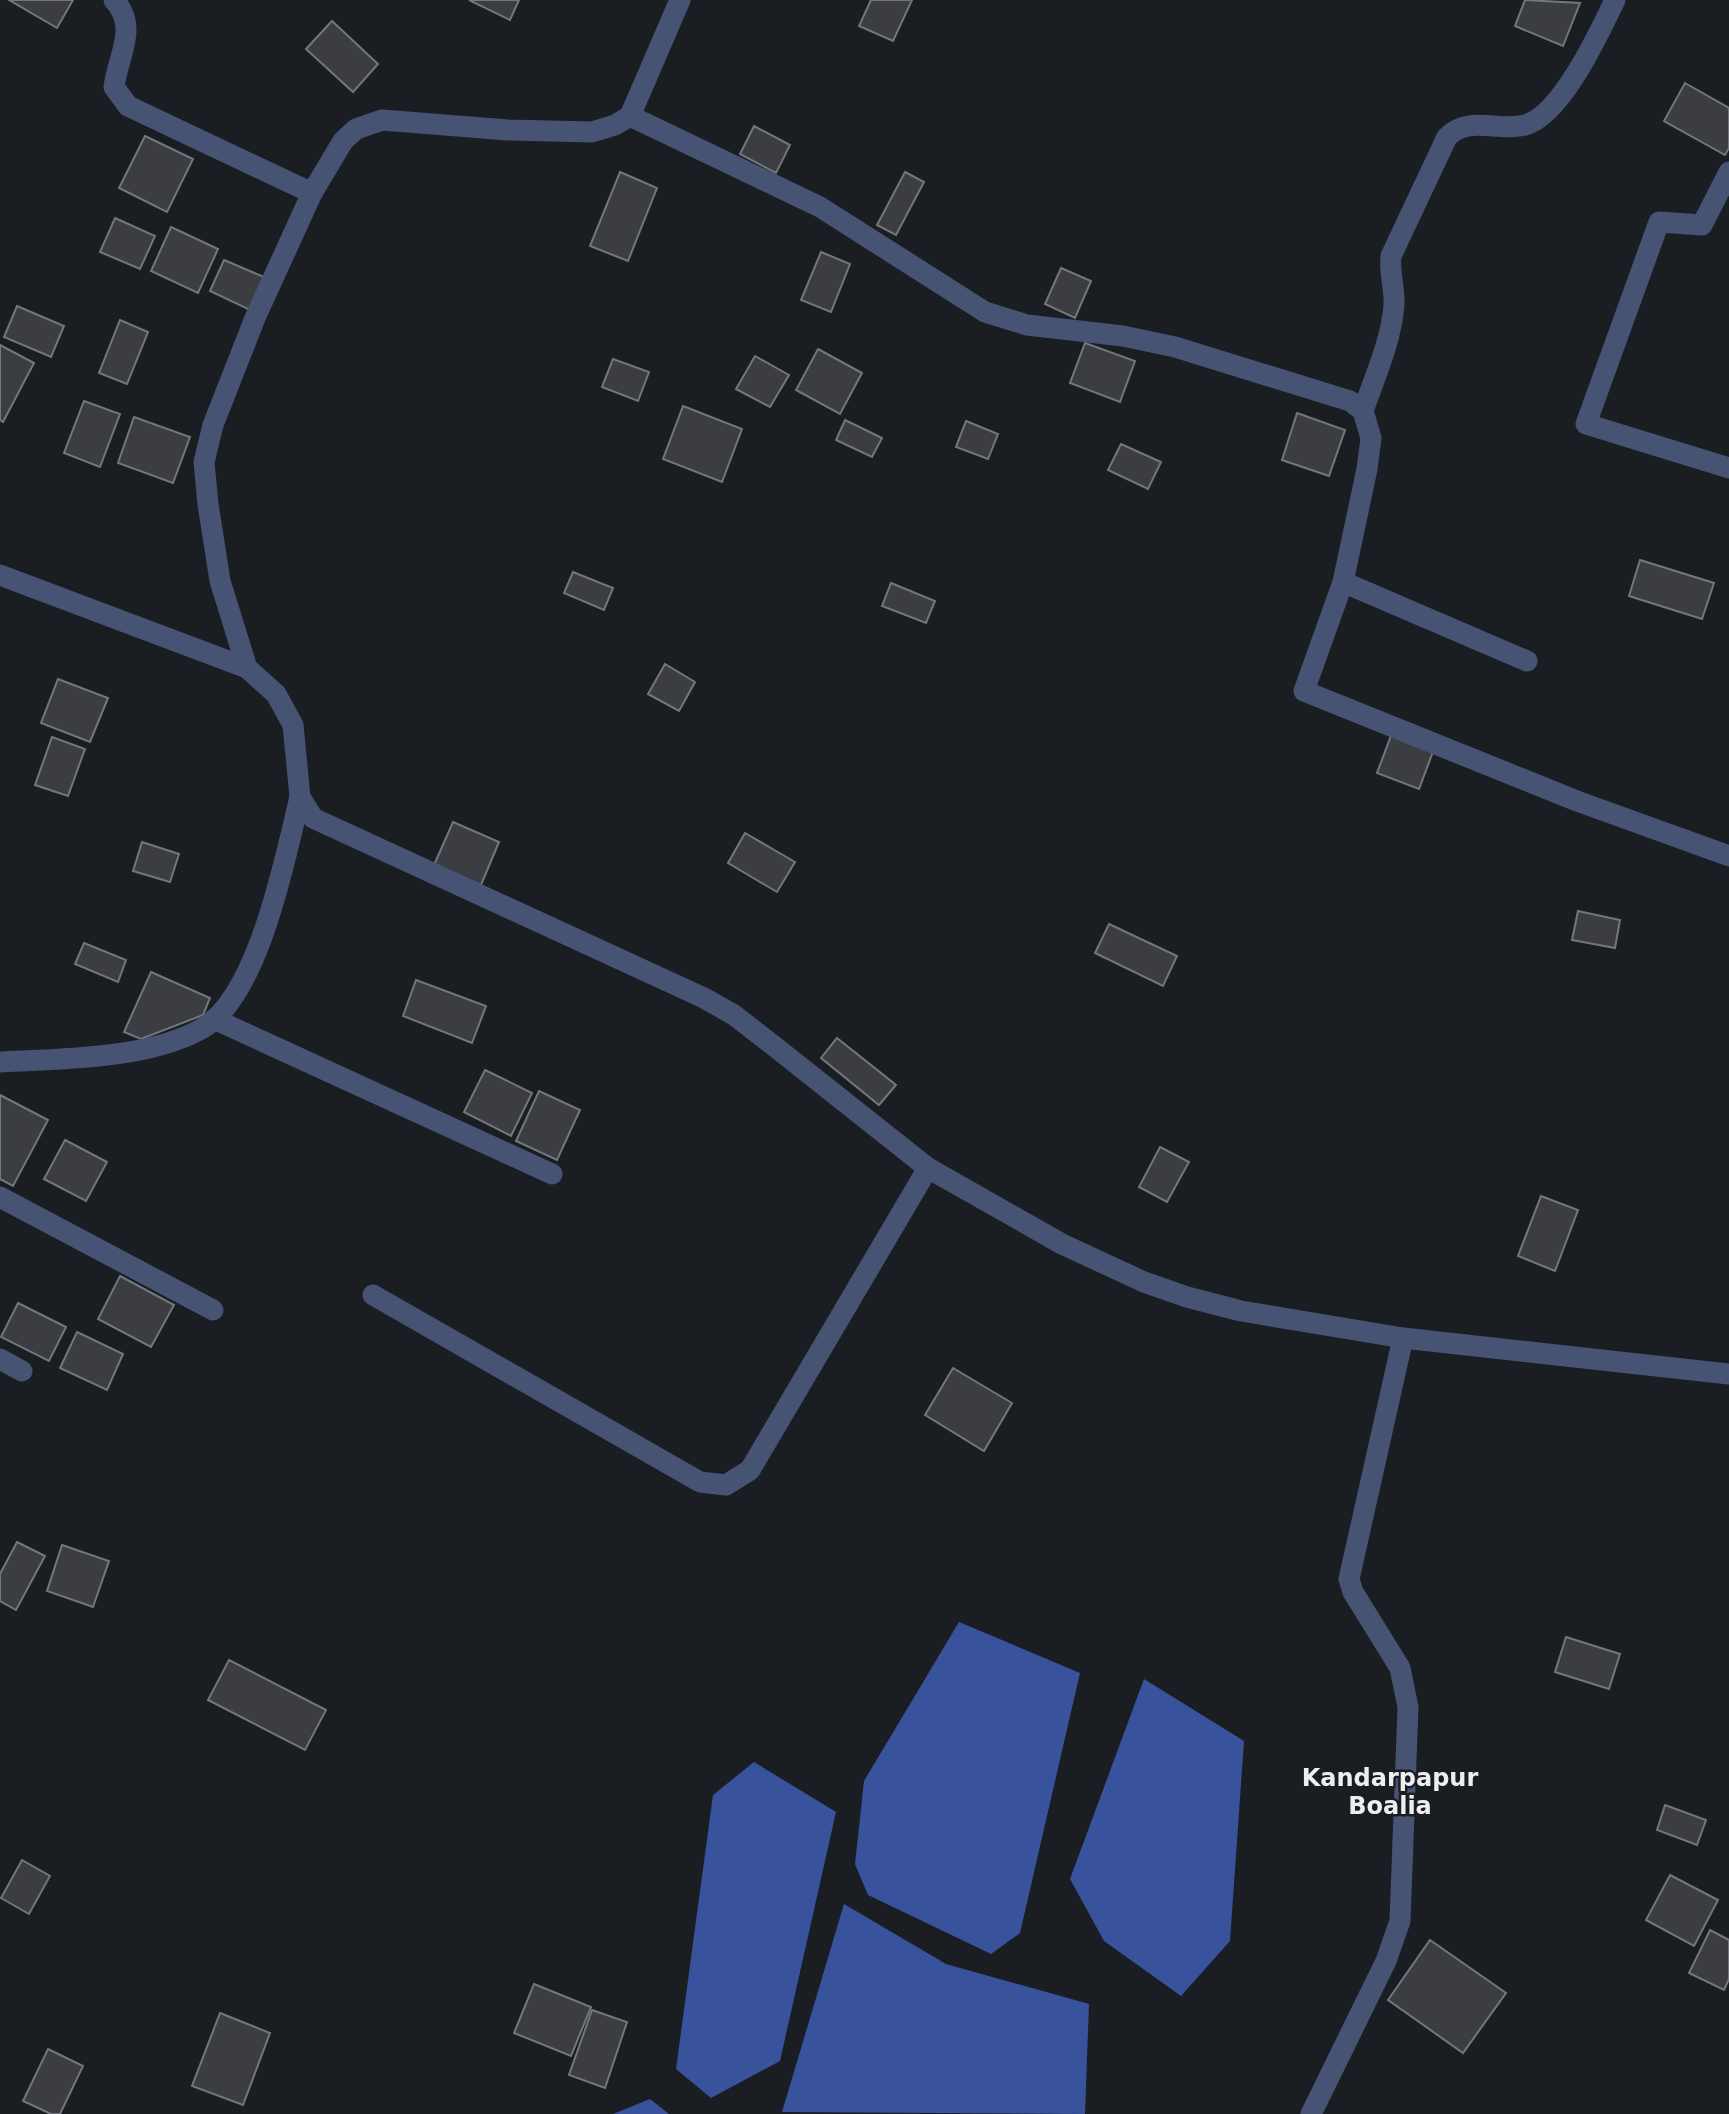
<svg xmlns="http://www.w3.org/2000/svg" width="1729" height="2114" font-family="'DejaVu Sans',sans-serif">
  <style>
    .water { fill: #38539c }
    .building { fill: #3b3d43; stroke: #74767d; stroke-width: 2 }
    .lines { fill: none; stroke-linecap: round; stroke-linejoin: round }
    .minor { stroke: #465373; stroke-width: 21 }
    .tertiary { stroke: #465373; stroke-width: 21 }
    .labels { text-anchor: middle; stroke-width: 5; stroke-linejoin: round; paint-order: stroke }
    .district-label { font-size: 24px; font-weight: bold; fill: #eceef2; stroke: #1a1d22 }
  </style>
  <rect width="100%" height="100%" fill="#1a1d22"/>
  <g class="water">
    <path d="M 959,1622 L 1080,1673 L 1020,1933 L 991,1954 L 868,1895 L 855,1864 L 864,1781 Z"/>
    <path d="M 1144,1679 L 1244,1741 L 1230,1941 L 1181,1996 L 1104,1941 L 1070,1879 Z"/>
    <path d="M 754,1762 L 836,1812 L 780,2061 L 711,2098 L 676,2069 L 713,1795 Z"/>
    <path d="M 844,1904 L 946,1964 L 1089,2004 L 1085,2114 L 782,2112 Z"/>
    <path d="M 650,2099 L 669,2114 L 613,2114 Z"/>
  </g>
  <g class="building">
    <path d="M 9,0 L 73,0 L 57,28 Z"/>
    <path d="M 469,0 L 519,0 L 510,20 Z"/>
    <path d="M 871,0 L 912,0 L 893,41 L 859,26 Z"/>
    <path d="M 1525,0 L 1580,3 L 1563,46 L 1515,26 Z"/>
    <path d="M 332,21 L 378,64 L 353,92 L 306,49 Z"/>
    <path d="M 1685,83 L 1729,108 L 1729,148 L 1725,155 L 1664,121 Z"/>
    <path d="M 754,126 L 790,145 L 776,173 L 740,154 Z"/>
    <path d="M 145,136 L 193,159 L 167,212 L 119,188 Z"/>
    <path d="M 620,172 L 657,188 L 628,261 L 590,246 Z"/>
    <path d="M 905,172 L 924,182 L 896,235 L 877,225 Z"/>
    <path d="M 115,218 L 155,236 L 140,269 L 100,252 Z"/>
    <path d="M 171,227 L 218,249 L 198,293 L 151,271 Z"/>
    <path d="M 821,252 L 850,264 L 831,312 L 801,300 Z"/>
    <path d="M 224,260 L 264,277 L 250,310 L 210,291 Z"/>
    <path d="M 1061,268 L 1091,281 L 1075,318 L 1045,304 Z"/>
    <path d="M 17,306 L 64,326 L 51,357 L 4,337 Z"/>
    <path d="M 120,320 L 148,332 L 127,384 L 99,373 Z"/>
    <path d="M 1085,343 L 1135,361 L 1120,402 L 1070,383 Z"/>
    <path d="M 0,345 L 34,363 L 3,422 L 0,420 Z"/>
    <path d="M 818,349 L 862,373 L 840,414 L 796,390 Z"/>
    <path d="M 755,356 L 789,375 L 770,407 L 736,389 Z"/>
    <path d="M 613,359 L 649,372 L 638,401 L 602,387 Z"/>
    <path d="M 84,401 L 120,414 L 100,467 L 64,453 Z"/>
    <path d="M 683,406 L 742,429 L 722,482 L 663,459 Z"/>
    <path d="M 1297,413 L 1345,430 L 1329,476 L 1282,460 Z"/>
    <path d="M 134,417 L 190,437 L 173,483 L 118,463 Z"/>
    <path d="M 845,420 L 882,438 L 872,457 L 836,440 Z"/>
    <path d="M 966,421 L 998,434 L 988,459 L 956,447 Z"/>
    <path d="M 1121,444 L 1161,462 L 1148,489 L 1108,470 Z"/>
    <path d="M 1640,560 L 1714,583 L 1702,619 L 1629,596 Z"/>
    <path d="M 573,572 L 613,588 L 604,610 L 564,593 Z"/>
    <path d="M 891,583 L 935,601 L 926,623 L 882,606 Z"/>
    <path d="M 665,664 L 695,682 L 679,711 L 648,694 Z"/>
    <path d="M 58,679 L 108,698 L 90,742 L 41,723 Z"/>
    <path d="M 1392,733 L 1434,749 L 1419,789 L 1377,773 Z"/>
    <path d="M 52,737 L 85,749 L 68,796 L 35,785 Z"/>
    <path d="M 453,822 L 499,842 L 481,885 L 434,865 Z"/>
    <path d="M 745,833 L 795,862 L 777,892 L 728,863 Z"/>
    <path d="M 142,842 L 179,854 L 170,882 L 133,871 Z"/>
    <path d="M 1578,911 L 1620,920 L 1615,948 L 1572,940 Z"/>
    <path d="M 1109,924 L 1177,956 L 1163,986 L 1095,953 Z"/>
    <path d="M 84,943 L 126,960 L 118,982 L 75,964 Z"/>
    <path d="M 151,972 L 210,998 L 203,1015 L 141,1039 L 124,1032 Z"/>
    <path d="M 416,980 L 486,1006 L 472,1043 L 403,1016 Z"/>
    <path d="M 837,1038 L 896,1085 L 879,1105 L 821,1058 Z"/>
    <path d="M 485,1070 L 532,1093 L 511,1136 L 464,1112 Z"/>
    <path d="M 539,1091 L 580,1110 L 557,1160 L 516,1141 Z"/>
    <path d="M 0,1095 L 48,1120 L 13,1186 L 0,1179 Z"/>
    <path d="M 65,1140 L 107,1162 L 86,1201 L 44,1179 Z"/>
    <path d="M 1160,1147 L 1189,1162 L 1167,1202 L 1139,1187 Z"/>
    <path d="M 1541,1196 L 1578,1210 L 1555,1271 L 1518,1256 Z"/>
    <path d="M 120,1276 L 174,1305 L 151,1347 L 98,1319 Z"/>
    <path d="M 18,1303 L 66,1327 L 49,1361 L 1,1337 Z"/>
    <path d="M 77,1332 L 123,1354 L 107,1390 L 60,1368 Z"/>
    <path d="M 953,1368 L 1012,1403 L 984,1451 L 925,1415 Z"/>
    <path d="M 17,1542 L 45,1556 L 16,1610 L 0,1601 L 0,1574 Z"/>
    <path d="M 62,1545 L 109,1561 L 93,1607 L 47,1591 Z"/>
    <path d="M 1566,1637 L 1620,1654 L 1609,1689 L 1555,1672 Z"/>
    <path d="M 229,1660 L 326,1710 L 305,1750 L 208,1700 Z"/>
    <path d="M 1665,1805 L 1706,1820 L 1697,1845 L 1657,1830 Z"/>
    <path d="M 22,1860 L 50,1876 L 29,1914 L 1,1898 Z"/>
    <path d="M 1670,1875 L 1718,1900 L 1694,1946 L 1646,1920 Z"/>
    <path d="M 1710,1930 L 1729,1940 L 1729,1979 L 1724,1990 L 1689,1973 Z"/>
    <path d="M 1430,1940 L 1506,1993 L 1463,2053 L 1388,2000 Z"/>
    <path d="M 534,1984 L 591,2007 L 571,2056 L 514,2033 Z"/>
    <path d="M 592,2010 L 627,2022 L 605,2088 L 569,2075 Z"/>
    <path d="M 220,2013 L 270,2033 L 243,2105 L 192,2086 Z"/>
    <path d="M 48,2049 L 83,2066 L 60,2114 L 51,2114 L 23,2101 Z"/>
  </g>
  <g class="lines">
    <g class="minor">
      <path d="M 114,0 C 139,27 118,55 114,87 L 128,106 L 312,193"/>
      <path d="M 630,116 L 820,207 L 985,312 L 1027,325 L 1123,336 L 1175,347 L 1350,401 L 1363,411 L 1371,438 L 1367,469 L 1343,582 L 1304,691 L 1577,801 L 1729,856"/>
      <path d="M 1729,172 L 1702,225 L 1659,222 L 1586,424 L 1729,468"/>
      <path d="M 1363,411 C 1375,376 1391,342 1394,305 C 1395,289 1389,273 1391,256 L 1447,137 C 1470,115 1497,132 1525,125 C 1561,116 1599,33 1615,0"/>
      <path d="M 1343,582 L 1527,661"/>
      <path d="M 247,668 L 220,581 L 208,504 L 204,462 L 213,425 L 255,318 L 312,193 L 343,141 L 356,129 L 382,120 L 508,130 L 592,132 L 615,125 L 630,116 L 680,0"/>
      <path d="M 214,1019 L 552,1174"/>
      <path d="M 0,1062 C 61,1059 150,1059 203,1028 C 259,995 285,858 300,797"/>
      <path d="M 0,1197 L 213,1310"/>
      <path d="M 373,1295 L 700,1482 L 726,1485 L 750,1470 L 928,1168"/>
      <path d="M 0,1359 L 22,1371"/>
      <path d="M 1311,2114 L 1386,1961 L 1400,1921 L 1408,1707 L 1400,1668 L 1353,1592 L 1349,1579 L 1403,1338"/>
    </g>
    <path class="tertiary" d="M 0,575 L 247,668 L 276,694 L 293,725 L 300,797 L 313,818 L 704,998 L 734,1015 L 774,1046 L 928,1168 L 1062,1244 L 1144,1282 L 1187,1297 L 1241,1311 L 1403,1338 L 1729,1374"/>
  </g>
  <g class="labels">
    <g class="district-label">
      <text x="1390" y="1786">Kandarpapur<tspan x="1390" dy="28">Boalia</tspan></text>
    </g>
  </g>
</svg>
